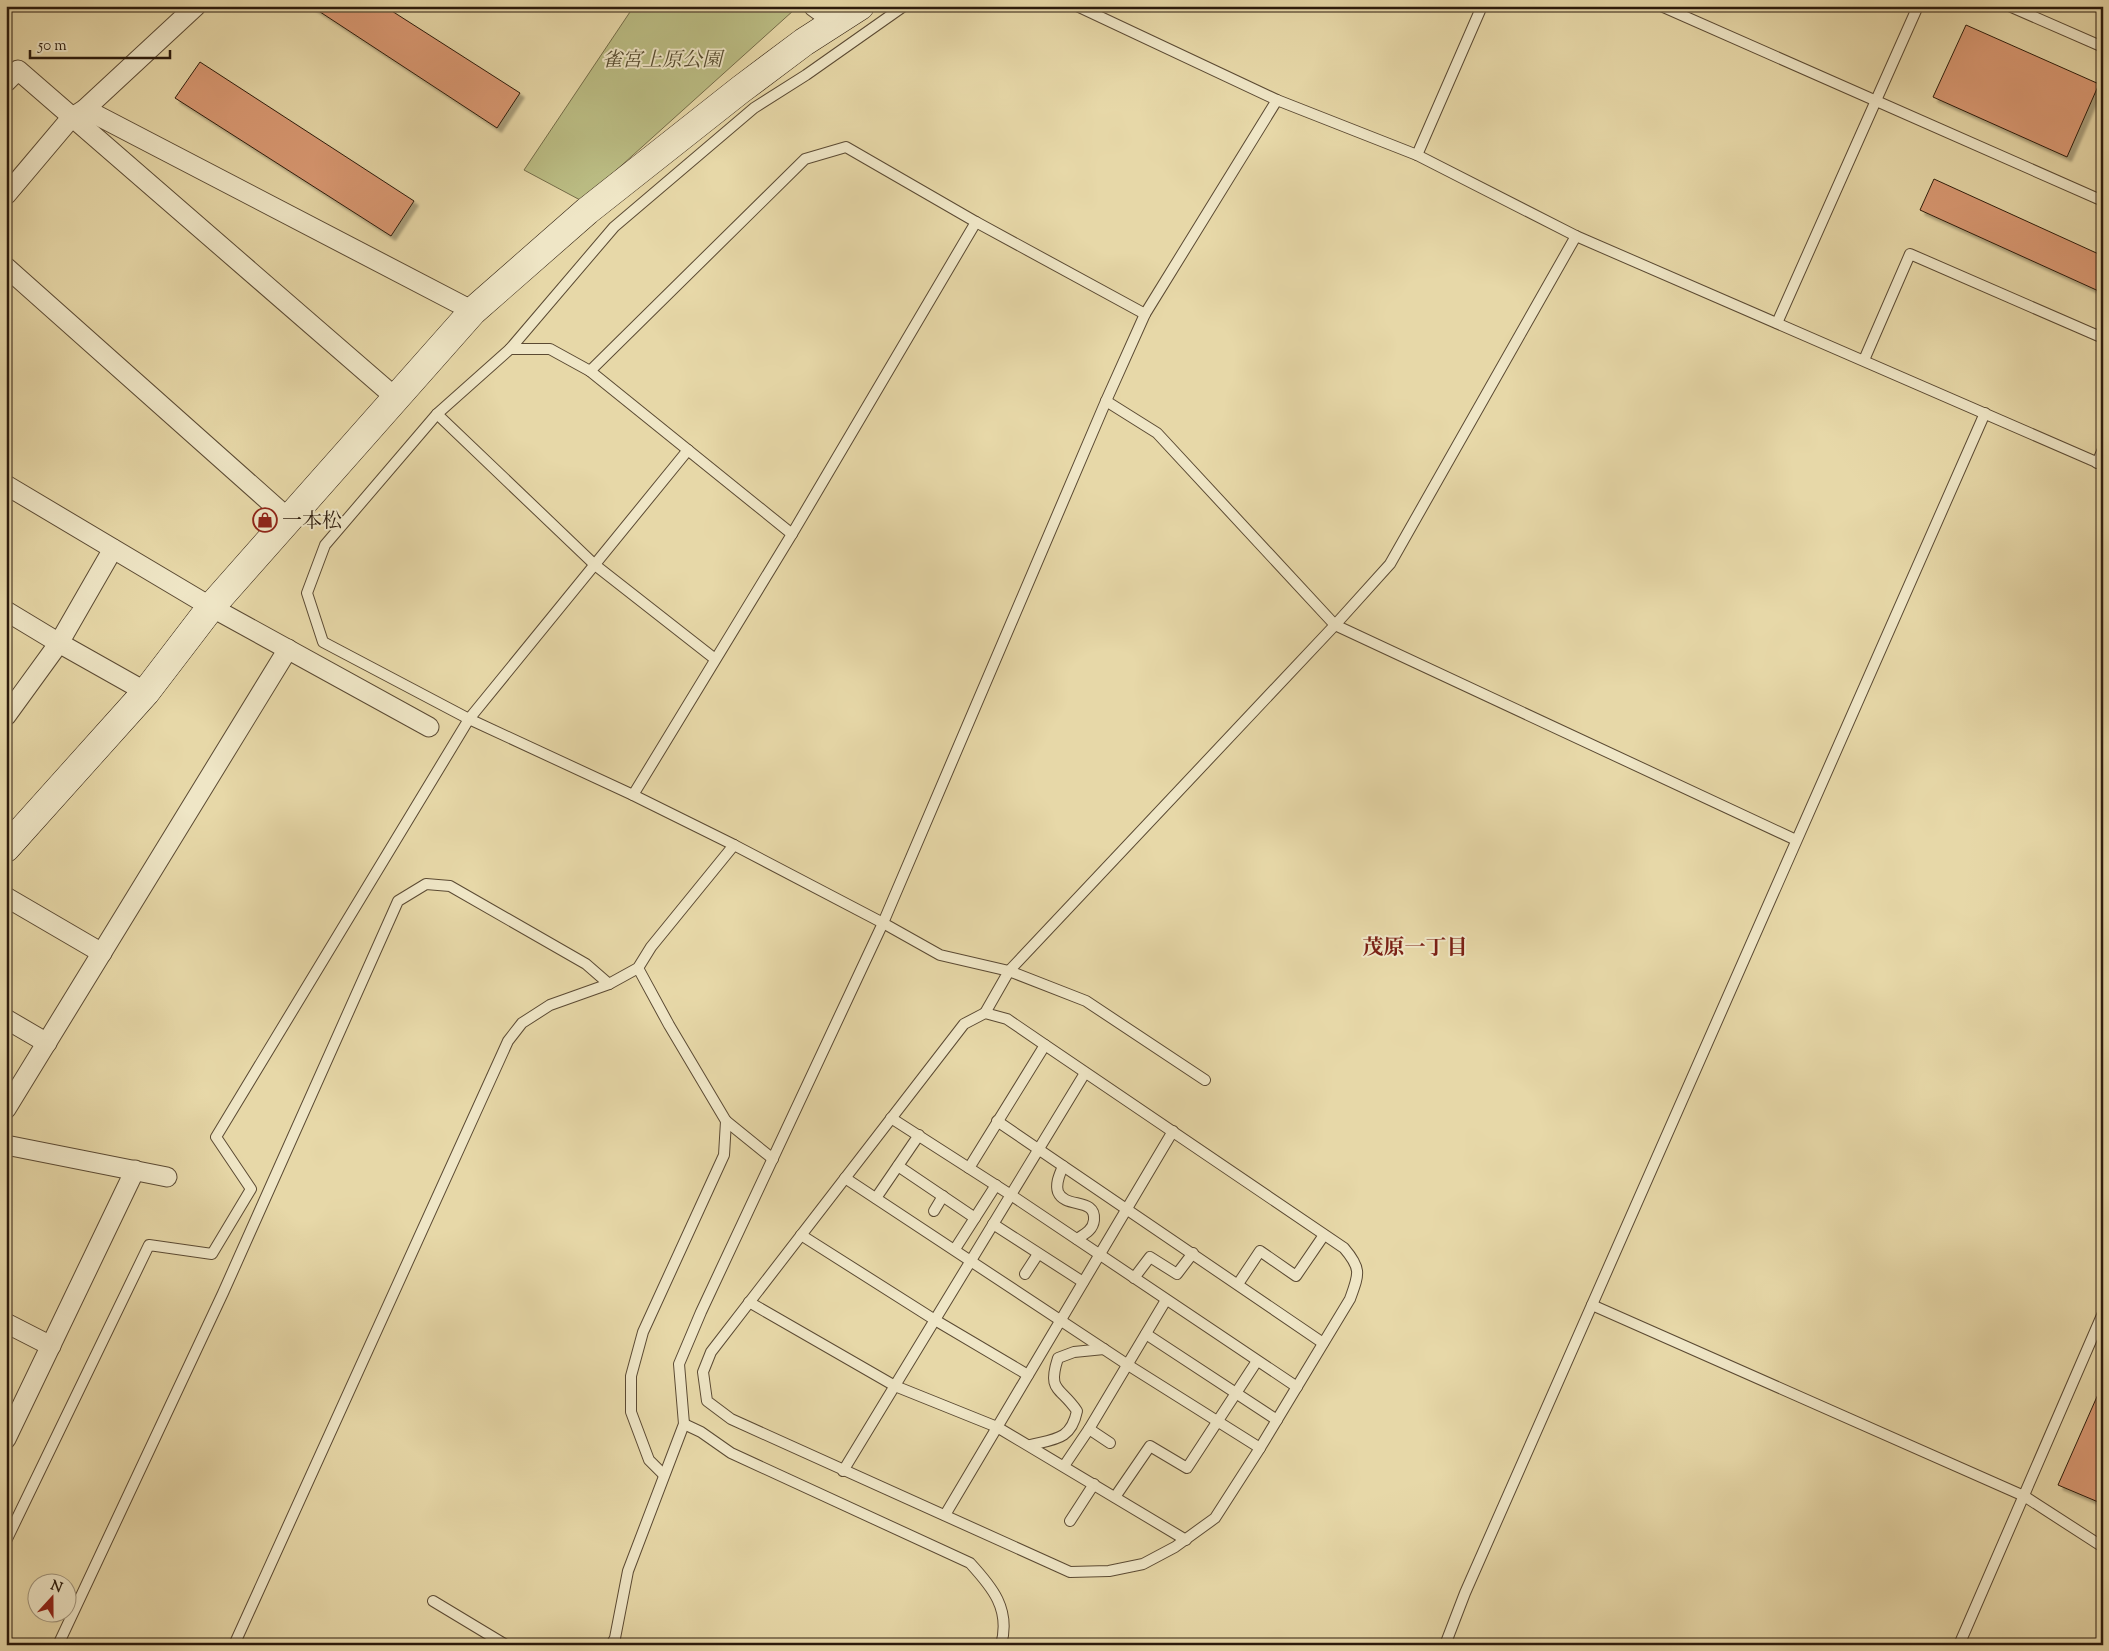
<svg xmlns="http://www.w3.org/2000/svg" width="2109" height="1651" font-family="'Sorts Mill Goudy','Noto Serif JP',serif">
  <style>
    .green { fill: #bbbd84; stroke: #746c48 }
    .building { fill: #da9973; stroke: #2c1b0c; filter: url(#shadow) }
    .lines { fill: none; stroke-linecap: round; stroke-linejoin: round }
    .lane-casing { stroke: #5b4a33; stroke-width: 12 }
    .street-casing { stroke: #5b4a33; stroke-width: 21 }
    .secondary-casing { stroke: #2c1b0c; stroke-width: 29 }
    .lane { stroke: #efe6c6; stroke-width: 10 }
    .street { stroke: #efe6c6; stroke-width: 19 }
    .secondary { stroke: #efe6c6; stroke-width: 28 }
    .labels { text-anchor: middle; stroke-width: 4; stroke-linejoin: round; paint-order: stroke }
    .park-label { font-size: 20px; font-style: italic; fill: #574c30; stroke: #efe6c6 }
    .poi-label { font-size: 20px; fill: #2c1b0c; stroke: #efe6c6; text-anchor: start }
    .neighbourhood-label { font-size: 21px; font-weight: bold; fill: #7a1f14; stroke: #efe6c6 }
  </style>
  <defs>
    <filter id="shadow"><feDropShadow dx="4.5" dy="4.5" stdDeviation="1" flood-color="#0004"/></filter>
  </defs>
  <rect width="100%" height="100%" fill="#e7d8a8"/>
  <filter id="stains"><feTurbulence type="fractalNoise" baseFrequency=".004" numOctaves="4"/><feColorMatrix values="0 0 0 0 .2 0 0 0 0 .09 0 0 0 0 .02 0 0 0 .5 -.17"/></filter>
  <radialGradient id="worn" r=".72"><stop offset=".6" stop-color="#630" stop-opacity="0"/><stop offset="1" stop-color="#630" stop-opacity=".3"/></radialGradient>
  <path class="green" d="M 634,6 L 788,6 L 794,10 L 582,201 L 524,170 Z"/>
  <g class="building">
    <path d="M 311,6 L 384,6 L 520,93 L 497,128 Z"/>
    <path d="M 1966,25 L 2099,84 L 2067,157 L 1933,97 Z"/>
    <path d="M 200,62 L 414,201 L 391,236 L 175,98 Z"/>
    <path d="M 1934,179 L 2103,256 L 2103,293 L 1920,210 Z"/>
    <path d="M 2103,1383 L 2103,1504 L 2058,1485 Z"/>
  </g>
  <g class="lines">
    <g class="lane-casing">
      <g id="lane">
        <path d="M 1077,6 L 1277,100 L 1417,155 L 1576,236 L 2103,465"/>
        <path d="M 1661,6 L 2103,201"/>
        <path d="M 2009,6 L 2103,47"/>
        <path d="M 1417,155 L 1482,6"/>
        <path d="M 1145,314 L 976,222 L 846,147 L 805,159 L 590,371 L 550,349 L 510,349 L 437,414 L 325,545 L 307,593 L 323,642 L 469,719 L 633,795 L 734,845 L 883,923 L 940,955 L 1009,971 L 1086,1001 L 1205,1080"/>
        <path d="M 1777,323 L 1918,6"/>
        <path d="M 510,349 L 614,227 L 754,108 L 806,75 L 904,6"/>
        <path d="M 1864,360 L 1910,254 L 2103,338"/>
        <path d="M 590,371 L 792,534"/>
        <path d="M 1106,401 L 1157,433 L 1335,625 L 1796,840"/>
        <path d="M 437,414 L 595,565 L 715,659"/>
        <path d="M 2097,463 L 2103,449"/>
        <path d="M 633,795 L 792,534 L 976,222"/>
        <path d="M 638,968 L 669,1025 L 726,1121 L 724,1155 L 643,1332 L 631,1376 L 631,1412 L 649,1460 L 664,1475"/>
        <path d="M 985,1013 L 1007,1019 L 1045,1045 L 1344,1248 C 1362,1269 1359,1274 1350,1299 L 1260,1448 L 1215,1518 L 1175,1547 L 1143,1564 L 1109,1571 L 1070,1572 L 731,1419 L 707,1401 L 703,1372 L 711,1352 L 964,1024 Z"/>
        <path d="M 985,1013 L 1009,971 L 1335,625 L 1390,564 L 1576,236"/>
        <path d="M 891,1118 L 1011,1195 L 1297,1387"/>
        <path d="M 726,1121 L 773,1159"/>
        <path d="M 997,1121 L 1323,1343"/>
        <path d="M 898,1166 L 975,1218"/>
        <path d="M 1063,1166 C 1060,1174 1055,1183 1058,1192 C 1065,1209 1096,1197 1094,1220 C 1093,1230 1085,1234 1077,1239"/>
        <path d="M 969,1168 L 1045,1045"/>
        <path d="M 845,1178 L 1128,1365 L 1260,1448"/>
        <path d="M 876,1198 L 919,1135"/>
        <path d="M 934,1211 L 943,1196"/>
        <path d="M 993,1224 L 1083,1282"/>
        <path d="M 801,1235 L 935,1320 L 1028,1375"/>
        <path d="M 955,1249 L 996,1185"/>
        <path d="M 1025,1274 L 1038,1254"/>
        <path d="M 1134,1278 L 1150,1257 L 1177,1274 L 1193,1253"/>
        <path d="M 1238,1284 L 1260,1251 L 1296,1276 L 1324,1235"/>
        <path d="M 749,1302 L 895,1386 L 997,1427 L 1186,1540"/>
        <path d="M 1592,1305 L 2024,1496 L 2103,1547"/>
        <path d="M 1146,1334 L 1277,1420"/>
        <path d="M 684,1424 L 701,1432 L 731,1453 L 970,1563 C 992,1587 1011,1609 1001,1645"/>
        <path d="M 1089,1429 L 1110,1443"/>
        <path d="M 1030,1445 C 1055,1439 1071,1440 1077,1411 C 1060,1386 1047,1392 1058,1358 L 1074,1352 L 1104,1349"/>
        <path d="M 1064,1466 L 1089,1429 L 1166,1300"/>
        <path d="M 843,1471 L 1085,1073"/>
        <path d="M 1115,1497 L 1150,1446 L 1187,1468 L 1257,1361"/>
        <path d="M 945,1515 L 1173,1131"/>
        <path d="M 1070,1521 L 1094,1484"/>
        <path d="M 6,1541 L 149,1245 L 212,1254 L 251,1189 L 216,1137 L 469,719 L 688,450"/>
        <path d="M 433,1601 L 506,1645"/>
        <path d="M 58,1645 L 223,1293 L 398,901 L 426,884 L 450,886 L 586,964 L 609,984"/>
        <path d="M 234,1645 L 508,1041 L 522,1023 L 550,1005 L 609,984 L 638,968 L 651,947 L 734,845"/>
        <path d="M 611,1645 L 615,1638 L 628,1571 L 684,1424 L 679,1364 L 701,1312 L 883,923 L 1106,401 L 1145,314 L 1277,100"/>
        <path d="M 1445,1645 L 1465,1593 L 1985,413"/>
        <path d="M 1959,1645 L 2103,1313"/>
      </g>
    </g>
    <g class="street-casing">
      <g id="street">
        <path d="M 813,6 L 836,23"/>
        <path d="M 6,82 L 18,70 L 396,398"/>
        <path d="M 85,109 L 473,311"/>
        <path d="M 6,195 L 71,118 L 85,109 L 196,6"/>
        <path d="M 6,267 L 289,519"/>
        <path d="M 6,485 L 211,607 L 429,727"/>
        <path d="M 6,611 L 59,643 L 146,692"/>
        <path d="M 6,716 L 59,643 L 113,549"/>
        <path d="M 6,897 L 102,953"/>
        <path d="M 6,1019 L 47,1043"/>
        <path d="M 6,1109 L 288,649"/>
        <path d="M 6,1145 L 167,1177"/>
        <path d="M 6,1323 L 51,1346"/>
        <path d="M 6,1439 L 135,1170"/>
      </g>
    </g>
    <g class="secondary-casing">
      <path id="secondary" d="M 6,848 L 146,692 L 211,607 L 473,311 L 587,211 L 740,90 L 804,42 L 860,6"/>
    </g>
    <use href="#lane" class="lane"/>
    <use href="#street" class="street"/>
    <use href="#secondary" class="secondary"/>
  </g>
  <defs>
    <g id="shop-ring" transform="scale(1.25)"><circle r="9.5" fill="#efe6c6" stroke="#8f2418" stroke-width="1.5"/><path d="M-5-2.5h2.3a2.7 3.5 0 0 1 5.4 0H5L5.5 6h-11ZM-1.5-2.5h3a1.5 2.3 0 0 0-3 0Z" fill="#8f2418"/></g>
  </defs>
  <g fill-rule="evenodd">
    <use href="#shop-ring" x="265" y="520"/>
  </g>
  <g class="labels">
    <g class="park-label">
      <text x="662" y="66">雀宮上原公園</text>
    </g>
    <g class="poi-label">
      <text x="282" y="527">一本松</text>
    </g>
    <g class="neighbourhood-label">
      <text x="1415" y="954">茂原一丁目</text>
    </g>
  </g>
  <rect width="2109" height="1651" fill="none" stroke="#e7d8a8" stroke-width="25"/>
  <rect x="8" y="8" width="2094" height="1636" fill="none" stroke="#2c1b0c" stroke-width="2.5"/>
  <rect x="12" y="12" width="2084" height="1626" fill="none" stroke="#2c1b0c"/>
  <g transform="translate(52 1598) rotate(21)"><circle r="24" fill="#efe6c6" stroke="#a1957c"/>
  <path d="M0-4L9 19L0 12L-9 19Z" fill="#8f2418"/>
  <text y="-8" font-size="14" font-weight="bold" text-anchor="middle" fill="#2c1b0c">N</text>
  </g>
  <path d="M30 50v8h140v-8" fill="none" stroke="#2c1b0c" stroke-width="2.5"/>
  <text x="38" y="50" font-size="15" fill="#2c1b0c" stroke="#efe6c6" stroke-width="4" paint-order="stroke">50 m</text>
  <rect width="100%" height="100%" filter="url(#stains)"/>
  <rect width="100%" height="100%" fill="url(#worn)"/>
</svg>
